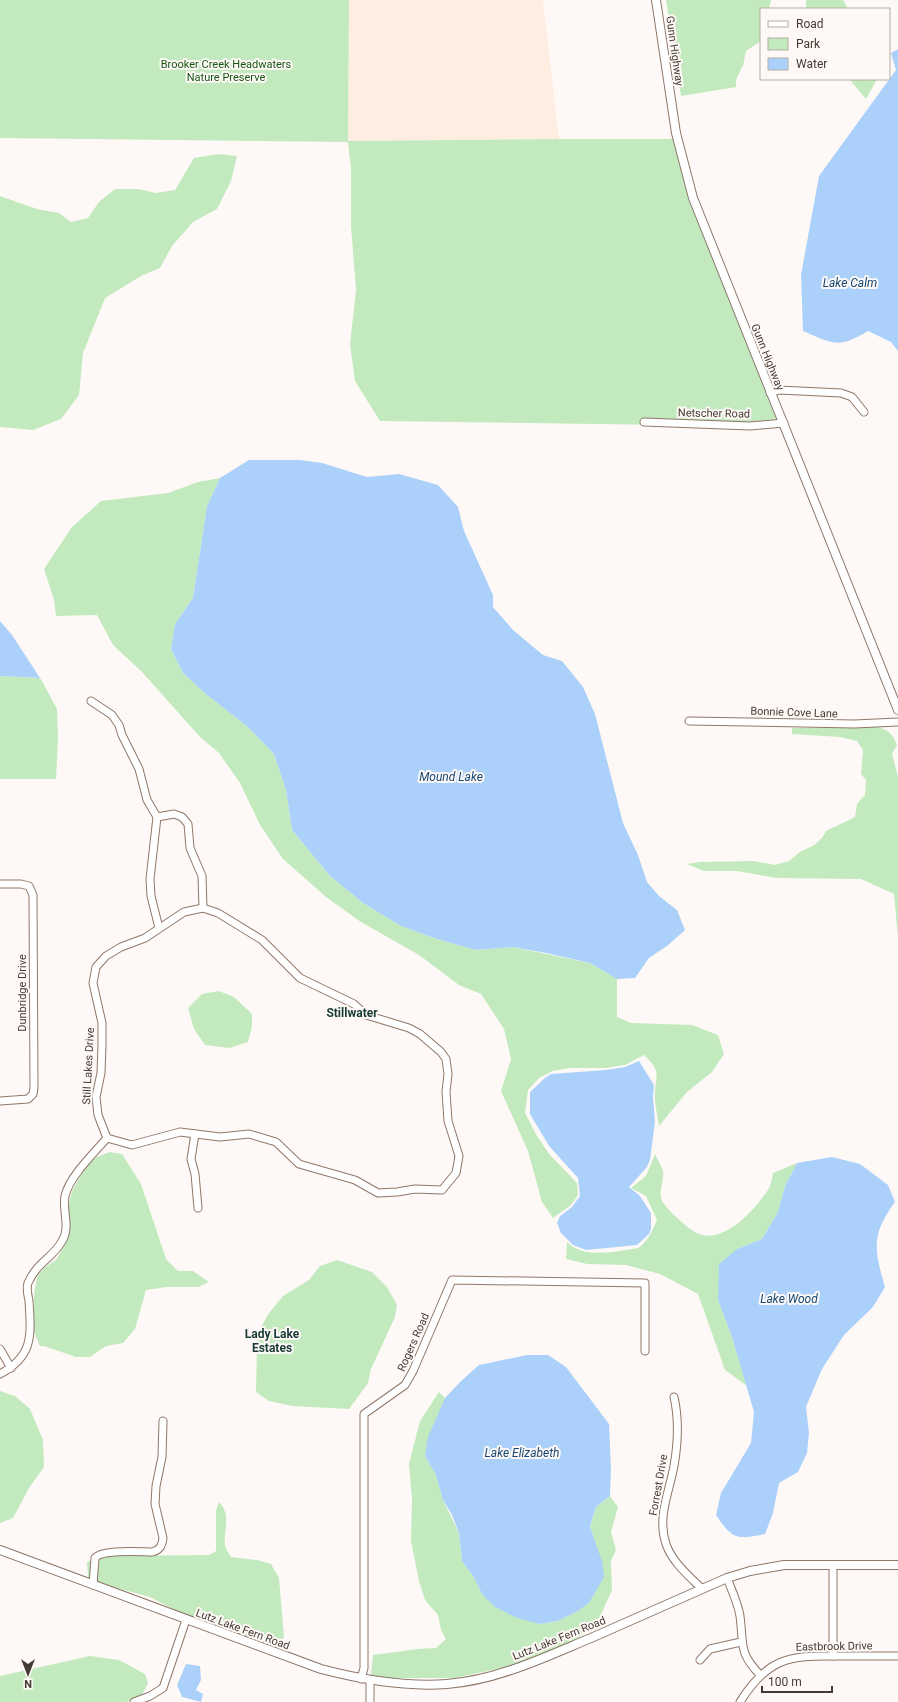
<svg xmlns="http://www.w3.org/2000/svg" width="898" height="1702" font-family="Roboto,sans-serif">
  <style>
    .education { fill: #feede1 }
    .green { fill: #c3eabf }
    .water { fill: #abd1fb }
    .lines { fill: none; stroke-linecap: round; stroke-linejoin: round }
    .minor-casing { stroke: #8e7769; stroke-width: 9 }
    .major-casing { stroke: #8e7769; stroke-width: 10 }
    .minor { stroke: #fff; stroke-width: 7 }
    .major { stroke: #fff; stroke-width: 8 }
    .labels { text-anchor: middle; stroke-width: 4; stroke-linejoin: round; paint-order: stroke }
    .street-label { font-size: 11px; fill: #443a34; stroke: #fef9f6 }
    .park-label { font-size: 11px; fill: #165713; stroke: #fef9f6 }
    .water-label { font-size: 12px; font-style: italic; fill: #154775; stroke: #fef9f6 }
    .neighbourhood-label { font-size: 12px; font-weight: bold; fill: #183a36; stroke: #fef9f6 }
  </style>
  <rect width="100%" height="100%" fill="#fef9f6"/>
  <path class="education" d="M 349,0 L 543,0 L 559,139 L 348,141 Z"/>
  <g class="green">
    <path d="M 0,0 L 349,0 L 348,141 L 559,139 L 674,139 L 694,210 L 776,419 L 740,426 L 380,421 L 355,381 L 350,344 L 356,290 L 351,226 L 351,170 L 348,142 L 0,138 Z"/>
    <path d="M 666,0 L 771,0 L 769,9 L 761,9 L 761,41 L 746,51 L 743,66 L 742,67 L 736,80 L 736,87 L 681,96 Z"/>
    <path d="M 806,0 L 843,0 L 848,9 L 806,9 Z"/>
    <path d="M 849,79 L 877,79 L 866,99 Z"/>
    <path d="M 219,154 L 237,156 L 231,181 L 217,209 L 193,222 L 172,246 L 160,268 L 141,276 L 105,298 L 83,353 L 79,395 L 61,419 L 33,430 L 0,427 L 0,196 L 37,209 L 59,213 L 71,222 L 88,218 L 99,202 L 115,189 L 138,189 L 156,193 L 175,190 L 194,158 Z"/>
    <path d="M 220,478 L 207,506 L 193,598 L 175,624 L 171,649 L 183,673 L 207,695 L 248,727 L 274,754 L 286,790 L 292,830 L 330,876 L 363,903 L 401,926 L 437,939 L 476,950 L 513,947 L 590,963 L 617,979 L 617,1017 L 631,1023 L 692,1025 L 718,1035 L 724,1054 L 712,1072 L 687,1092 L 659,1126 C 658,1117 655,1107 655,1098 C 654,1076 664,1074 644,1055 L 625,1065 L 606,1068 L 569,1068 L 553,1071 L 539,1078 L 528,1090 L 525,1113 L 537,1136 L 550,1155 L 577,1183 L 578,1195 L 571,1205 L 553,1218 L 542,1202 L 528,1151 L 501,1091 L 511,1059 L 504,1029 L 481,994 L 459,985 L 419,955 L 361,922 L 326,897 L 283,859 L 260,825 L 240,783 L 219,753 L 200,737 L 142,672 L 113,645 L 97,615 L 56,616 L 54,600 L 44,569 L 72,527 L 101,501 L 168,493 L 198,482 Z"/>
    <path d="M 0,676 L 40,678 L 42,681 L 57,709 L 58,740 L 56,779 L 0,779 Z"/>
    <path d="M 870,724 C 884,729 892,730 897,745 L 892,754 L 898,777 L 898,938 L 894,894 L 861,879 L 776,878 L 737,871 L 704,871 L 687,864 L 700,862 L 754,861 L 775,865 L 789,861 L 800,852 L 814,845 L 822,838 L 826,831 L 855,817 L 857,804 L 865,795 L 866,780 L 861,774 L 863,750 L 857,741 L 840,737 L 792,734 L 792,728 L 848,728 Z"/>
    <path d="M 219,991 L 234,997 L 252,1014 L 252,1027 L 248,1042 L 230,1048 L 205,1045 L 194,1029 L 188,1008 L 202,994 Z"/>
    <path d="M 110,1152 L 122,1154 L 141,1184 L 166,1259 L 178,1271 L 193,1271 L 209,1282 L 198,1287 L 167,1287 L 146,1290 L 135,1329 L 123,1343 L 106,1346 L 90,1357 L 76,1357 L 44,1346 L 40,1346 L 34,1332 L 34,1295 L 37,1277 L 44,1268 L 56,1260 L 67,1241 L 70,1225 L 67,1211 L 72,1191 L 80,1177 L 88,1164 L 97,1157 Z"/>
    <path d="M 655,1154 C 657,1159 661,1165 663,1171 C 665,1180 656,1194 664,1204 C 670,1212 689,1230 699,1234 C 725,1244 757,1208 769,1188 C 771,1184 772,1178 773,1173 L 797,1163 L 785,1186 L 778,1212 L 762,1239 L 737,1249 L 718,1300 L 732,1337 L 747,1386 L 725,1370 L 698,1294 L 660,1274 L 626,1265 L 587,1264 L 566,1259 L 567,1242 C 582,1257 606,1253 626,1250 C 629,1249 635,1249 638,1248 C 648,1242 653,1229 657,1220 L 646,1196 L 631,1188 L 646,1176 Z"/>
    <path d="M 337,1260 L 372,1272 L 387,1287 L 397,1305 L 395,1317 L 371,1369 L 368,1383 L 349,1409 L 292,1406 L 269,1401 L 256,1392 L 257,1346 L 261,1327 L 269,1313 L 283,1296 L 309,1280 L 320,1266 Z"/>
    <path d="M 0,1391 L 15,1396 L 30,1409 L 43,1440 L 44,1467 L 29,1488 L 13,1518 L 0,1523 Z"/>
    <path d="M 439,1392 L 445,1398 L 425,1456 L 436,1475 L 444,1502 L 459,1533 L 462,1561 L 473,1576 L 482,1594 L 540,1624 L 558,1621 L 578,1611 L 589,1603 L 595,1592 L 595,1542 L 590,1528 L 596,1507 L 610,1496 L 618,1507 L 611,1532 L 616,1550 L 611,1561 L 612,1590 L 599,1619 L 578,1639 L 542,1655 L 510,1666 L 455,1678 L 385,1678 L 371,1675 L 373,1655 L 418,1649 L 436,1648 L 446,1639 L 441,1630 L 438,1615 L 425,1600 L 419,1581 L 411,1541 L 412,1499 L 409,1464 L 420,1421 Z"/>
    <path d="M 219,1502 C 232,1515 223,1530 225,1545 C 226,1549 229,1554 231,1557 L 257,1560 L 271,1564 L 279,1578 L 284,1637 L 277,1646 L 221,1625 L 181,1613 L 150,1597 L 102,1584 L 88,1577 L 87,1562 L 104,1556 L 209,1555 L 216,1551 L 216,1510 Z"/>
    <path d="M 90,1656 L 119,1660 L 145,1674 L 148,1683 L 141,1697 L 126,1702 L 0,1702 L 0,1676 Z"/>
  </g>
  <g class="water">
    <path d="M 898,49 L 898,351 L 891,342 L 868,331 C 838,349 833,344 803,331 L 801,275 L 819,176 L 896,70 L 891,53 Z"/>
    <path d="M 249,460 L 300,460 L 322,463 L 367,477 L 399,474 L 438,485 L 458,507 L 464,531 L 493,595 L 493,607 L 513,630 L 543,655 L 562,661 L 583,687 L 595,714 L 623,823 L 638,855 L 647,882 L 659,896 L 677,910 L 685,930 L 667,946 L 649,958 L 635,978 L 617,979 L 590,963 L 546,953 L 513,947 L 476,950 L 437,939 L 401,926 L 363,903 L 330,876 L 292,830 L 286,790 L 274,754 L 248,727 L 207,695 L 183,673 L 171,649 L 175,624 L 193,598 L 207,506 L 220,478 Z"/>
    <path d="M 0,621 L 12,635 L 40,678 L 0,676 Z"/>
    <path d="M 639,1061 L 654,1085 L 653,1097 L 655,1122 L 650,1160 L 647,1167 L 629,1187 L 640,1196 L 651,1213 L 651,1229 L 649,1234 L 637,1245 L 586,1250 L 573,1245 L 561,1233 L 557,1223 L 560,1216 L 572,1207 L 580,1196 L 578,1178 L 549,1146 L 530,1114 L 530,1092 L 545,1078 L 551,1074 L 606,1070 L 625,1067 Z"/>
    <path d="M 832,1157 L 860,1164 L 888,1185 L 895,1202 C 871,1235 874,1249 885,1287 L 873,1307 L 844,1335 L 822,1369 L 806,1407 L 809,1433 L 807,1453 L 798,1472 L 779,1483 L 773,1513 L 765,1534 C 736,1540 732,1539 716,1515 L 721,1493 L 751,1443 L 754,1412 L 732,1337 L 718,1300 L 719,1264 L 737,1249 L 762,1239 L 778,1212 L 785,1186 L 797,1163 Z"/>
    <path d="M 527,1355 L 548,1355 L 566,1367 L 609,1424 L 611,1470 L 610,1496 L 596,1507 L 590,1527 L 602,1561 L 604,1577 L 589,1603 L 578,1611 L 558,1621 L 540,1624 L 517,1618 L 495,1607 L 482,1594 L 473,1576 L 462,1561 L 459,1533 L 452,1515 L 443,1500 L 436,1475 L 425,1456 L 428,1437 L 445,1398 L 459,1383 L 479,1365 Z"/>
    <path d="M 186,1664 L 200,1666 L 201,1680 L 196,1690 L 203,1694 L 201,1702 L 182,1697 L 177,1685 Z"/>
  </g>
  <g class="lines">
    <g class="minor-casing">
      <g id="minor">
        <path d="M 770,393 L 779,390 L 841,393 L 852,397 L 864,412"/>
        <path d="M 644,422 L 750,426 L 784,423"/>
        <path d="M 91,701 L 112,715 L 119,725 L 122,735 L 139,769 L 147,800 L 157,817"/>
        <path d="M 689,721 L 854,724 L 898,722"/>
        <path d="M 0,884 L 21,884 L 29,886 L 33,895 L 34,1087 L 33,1094 L 28,1099 L 0,1101"/>
        <path d="M 203,908 L 218,913 L 262,940 L 300,978 L 354,1004 L 366,1015 L 409,1028 L 420,1034 L 441,1052 L 446,1059 L 448,1074 L 446,1092 L 448,1121 L 459,1156 L 456,1173 L 442,1190 L 415,1189 L 397,1192 L 378,1193 L 355,1180 L 299,1164 L 276,1142 L 249,1134 L 220,1137 L 180,1132 L 132,1145 L 107,1138 L 98,1115 L 96,1097 L 101,1073 L 102,1045 L 102,1023 L 93,983 L 96,967 L 106,956 L 121,947 L 145,938 L 184,912 Z"/>
        <path d="M 159,928 L 151,896 L 150,879 L 157,817 L 174,814 L 182,817 L 188,824 L 190,848 L 202,876 L 203,908"/>
        <path d="M 195,1134 L 191,1159 L 195,1174 L 198,1208"/>
        <path d="M 0,1349 L 11,1368"/>
        <path d="M 0,1374 C 34,1356 31,1335 29,1301 C 28,1296 26,1288 28,1283 C 37,1262 53,1258 62,1241 C 71,1227 62,1211 65,1196 C 69,1177 94,1153 107,1138"/>
        <path d="M 674,1397 C 679,1419 678,1443 674,1466 C 669,1493 657,1517 666,1544 C 672,1562 689,1576 702,1589"/>
        <path d="M 727,1578 C 732,1591 738,1603 740,1616 C 744,1646 738,1651 760,1675"/>
        <path d="M 93,1585 L 95,1558 C 102,1549 140,1552 152,1552 C 160,1550 162,1546 163,1538 L 155,1504 L 156,1486 L 162,1457 L 163,1421"/>
        <path d="M 833,1656 L 833,1565"/>
        <path d="M 700,1660 L 710,1649 L 741,1642"/>
        <path d="M 361,1679 L 364,1668 L 364,1414 L 405,1385 L 413,1371 L 452,1280 L 645,1283 L 645,1351"/>
        <path d="M 370,1681 L 370,1702"/>
        <path d="M 134,1702 L 150,1696 L 163,1688 L 186,1620"/>
        <path d="M 740,1702 C 767,1659 788,1655 836,1656 C 857,1656 877,1656 898,1656"/>
      </g>
    </g>
    <g class="major-casing">
      <g id="major">
        <path d="M 656,0 L 676,133 L 693,198 L 898,710"/>
        <path d="M 0,1550 L 321,1669 C 363,1680 404,1687 447,1684 C 498,1680 545,1657 591,1638 C 636,1618 682,1598 727,1578 L 750,1571 L 784,1565 L 898,1565"/>
      </g>
    </g>
    <use href="#minor" class="minor"/>
    <use href="#major" class="major"/>
  </g>
  <g class="labels">
    <g class="street-label">
      <text transform="translate(675 51) rotate(82)" y="4">Gunn Highway</text>
      <text transform="translate(768 357) rotate(68)" y="4">Gunn Highway</text>
      <text transform="translate(714 413) rotate(1)" y="4">Netscher Road</text>
      <text transform="translate(794 712) rotate(2)" y="4">Bonnie Cove Lane</text>
      <text transform="translate(22 993) rotate(-90)" y="4">Dunbridge Drive</text>
      <text transform="translate(88 1066) rotate(-87)" y="4">Still Lakes Drive</text>
      <text transform="translate(413 1342) rotate(-66)" y="4">Rogers Road</text>
      <text transform="translate(658 1485) rotate(-80)" y="4">Forrest Drive</text>
      <text transform="translate(243 1629) rotate(20)" y="4">Lutz Lake Fern Road</text>
      <text transform="translate(559 1638) rotate(-22)" y="4">Lutz Lake Fern Road</text>
      <text transform="translate(834 1646) rotate(-1)" y="4">Eastbrook Drive</text>
    </g>
    <g class="park-label">
      <text x="226" y="68">Brooker Creek Headwaters<tspan x="226" dy="13">Nature Preserve</tspan></text>
    </g>
    <g class="water-label">
      <text x="850" y="287">Lake Calm</text>
      <text x="451" y="781">Mound Lake</text>
      <text x="789" y="1303">Lake Wood</text>
      <text x="522" y="1457">Lake Elizabeth</text>
    </g>
    <g class="neighbourhood-label">
      <text x="352" y="1017">Stillwater</text>
      <text x="272" y="1338">Lady Lake<tspan x="272" dy="14">Estates</tspan></text>
    </g>
  </g>
  <rect x="760" y="8" width="130" height="72" fill="#fef9f6" stroke="#b4ada8"/>
  <rect x="768" y="21" width="20" height="6" fill="#ffffff" stroke="#b4ada8"/>
  <text x="796" y="28" font-size="12" fill="#443a34">Road</text>
  <rect x="768" y="38" width="20" height="12" fill="#c3eabf" stroke="#b4ada8"/>
  <text x="796" y="48" font-size="12" fill="#443a34">Park</text>
  <rect x="768" y="58" width="20" height="12" fill="#abd1fb" stroke="#b4ada8"/>
  <text x="796" y="68" font-size="12" fill="#443a34">Water</text>
  <g transform="translate(28 1674) rotate(180)" stroke="#fef9f6" stroke-width="3" paint-order="stroke">
  <path d="M0-3L7 15L0 10L-7 15Z" fill="#443a34"/>
  <text y="-6" font-size="11" font-weight="bold" text-anchor="middle" fill="#443a34">N</text>
  </g>
  <path d="M762 1686v6h70v-6" fill="none" stroke="#443a34" stroke-width="2"/>
  <text x="768" y="1686" font-size="12" fill="#443a34" stroke="#fef9f6" stroke-width="3" paint-order="stroke">100 m</text>
</svg>
